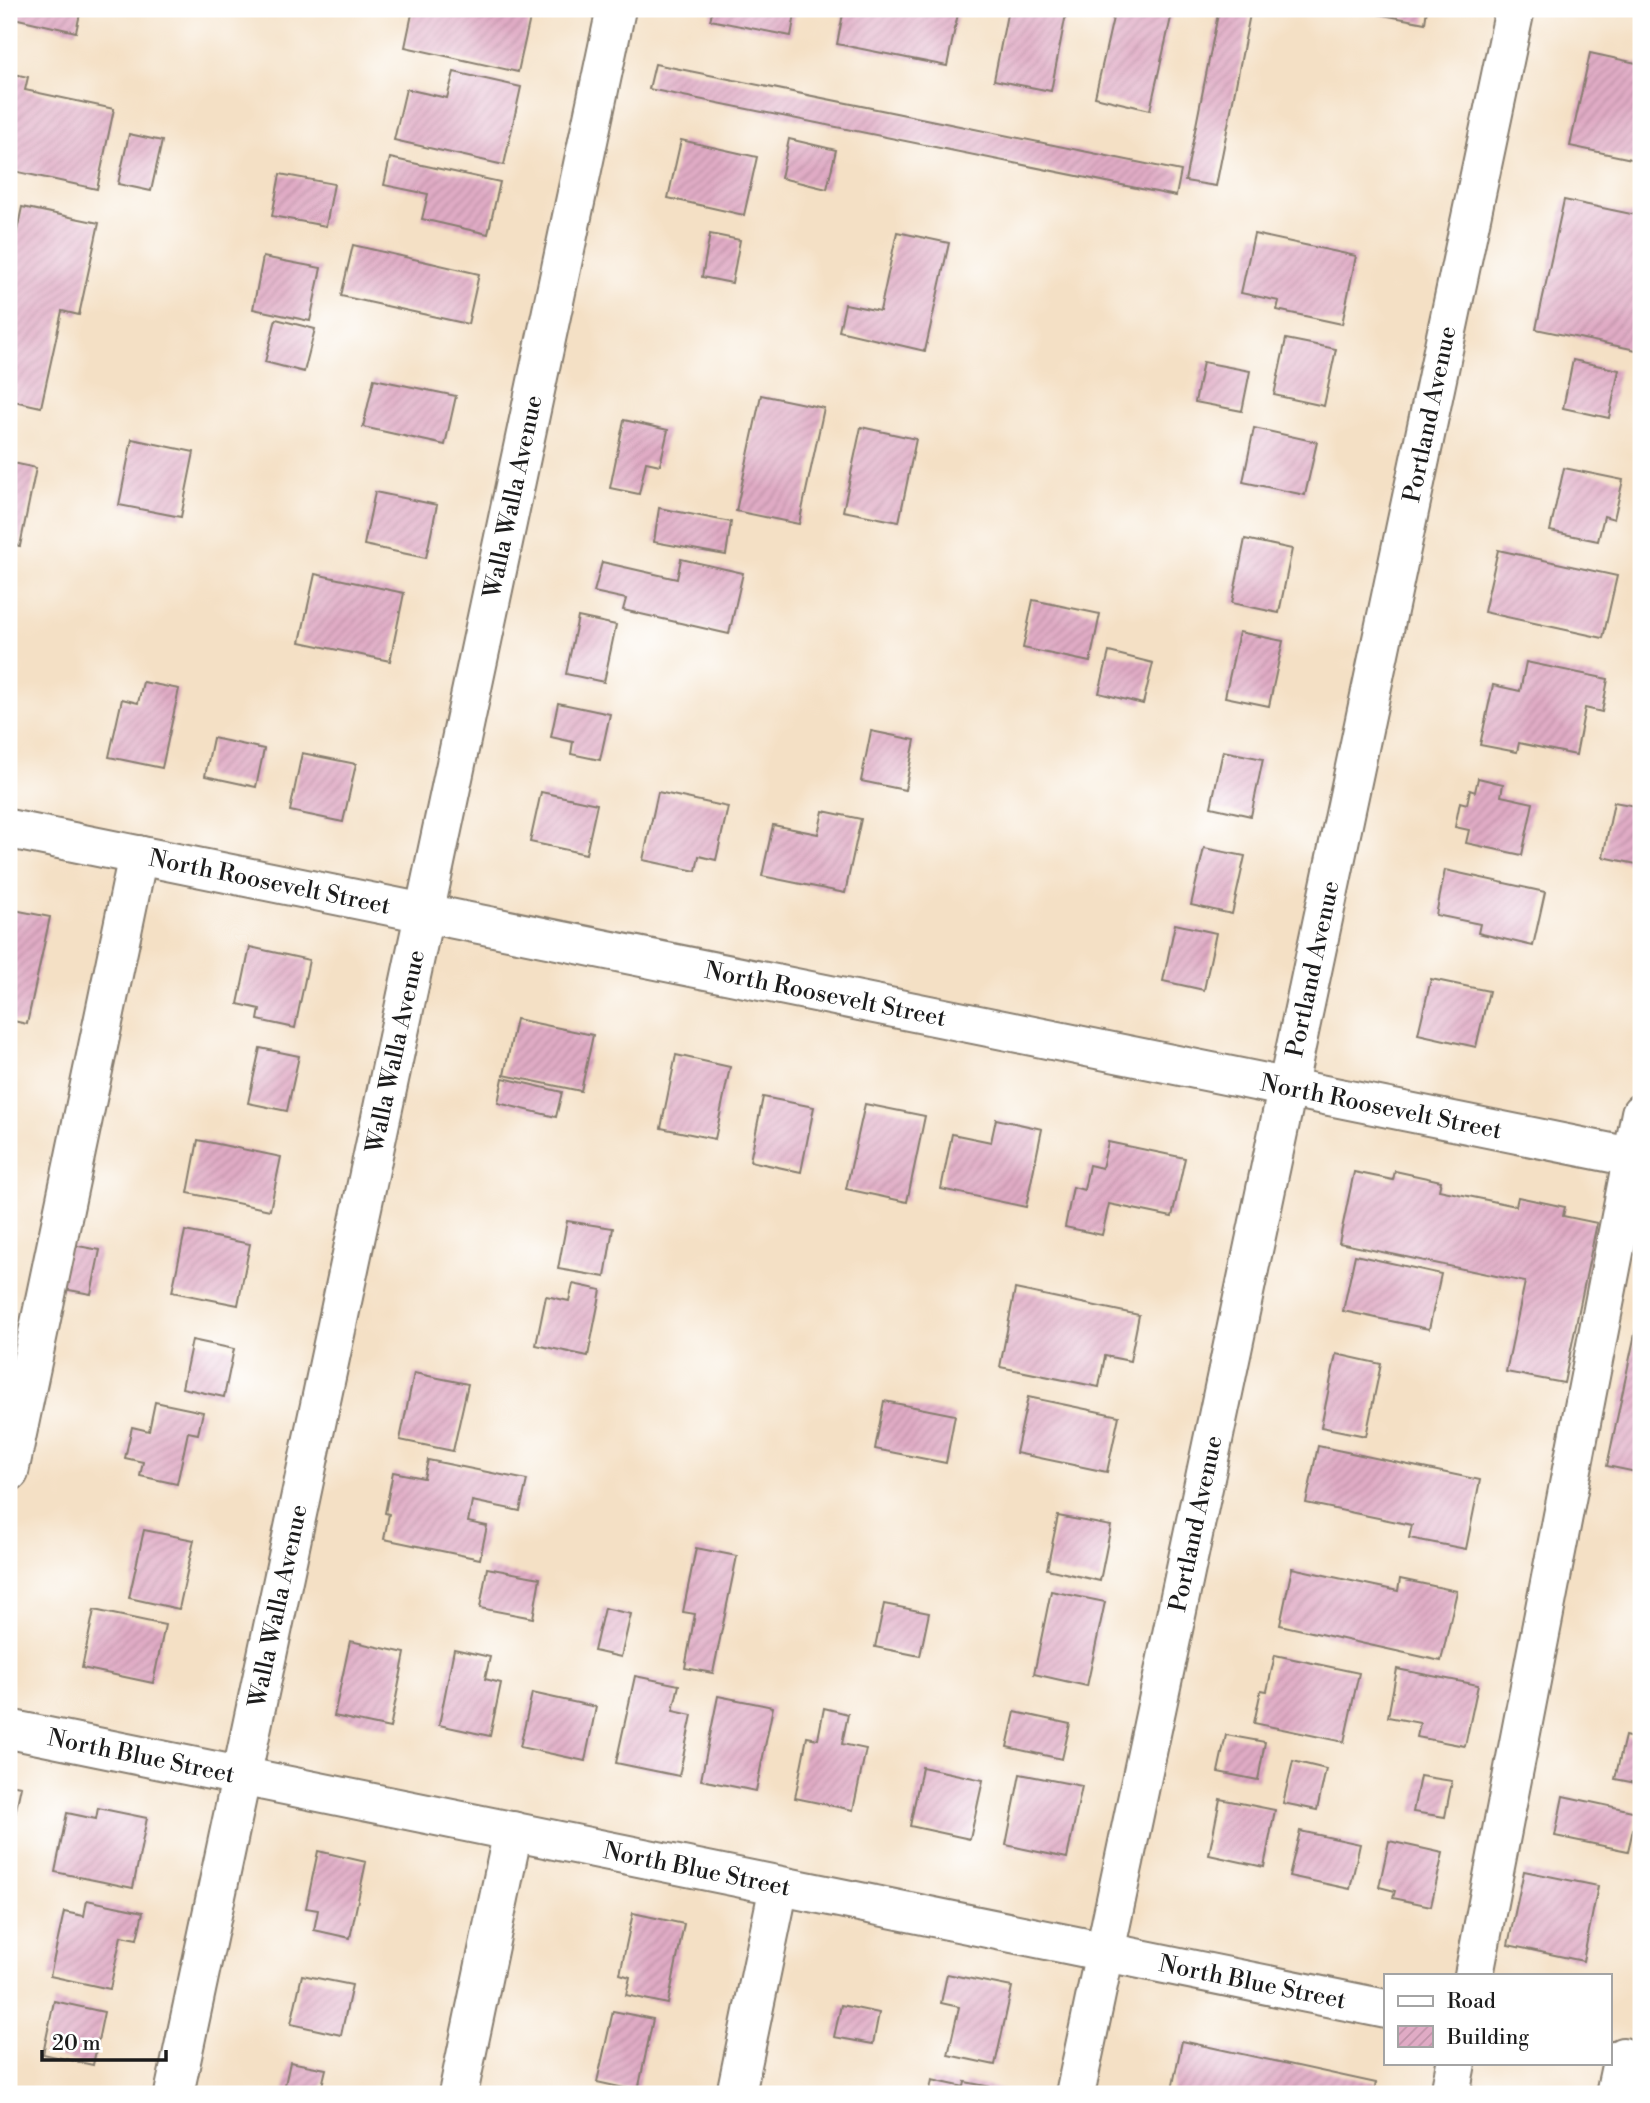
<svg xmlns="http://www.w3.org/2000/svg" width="1650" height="2103" font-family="'Libre Bodoni',serif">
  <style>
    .building { fill: url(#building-hatch) }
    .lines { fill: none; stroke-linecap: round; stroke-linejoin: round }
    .minor-casing { stroke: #887e70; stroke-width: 42 }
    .minor { stroke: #fff; stroke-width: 38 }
    .labels { text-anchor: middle; stroke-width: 5; stroke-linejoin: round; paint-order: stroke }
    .street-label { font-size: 24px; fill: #1c1c1c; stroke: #fff }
  </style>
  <defs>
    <pattern id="building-hatch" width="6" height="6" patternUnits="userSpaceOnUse" patternTransform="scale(1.75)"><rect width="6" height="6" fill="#e0abc5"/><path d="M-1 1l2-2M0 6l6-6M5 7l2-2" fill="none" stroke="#c093a9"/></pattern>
  </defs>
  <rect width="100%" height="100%" fill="#fff"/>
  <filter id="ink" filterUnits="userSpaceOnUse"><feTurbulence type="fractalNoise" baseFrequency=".0143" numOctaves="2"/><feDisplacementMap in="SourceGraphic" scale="14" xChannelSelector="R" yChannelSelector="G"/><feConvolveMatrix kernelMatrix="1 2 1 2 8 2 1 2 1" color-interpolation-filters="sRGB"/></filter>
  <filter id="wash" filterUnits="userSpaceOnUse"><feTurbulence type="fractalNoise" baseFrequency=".00686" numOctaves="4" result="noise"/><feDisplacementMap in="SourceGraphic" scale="28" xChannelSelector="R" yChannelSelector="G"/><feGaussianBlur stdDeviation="1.57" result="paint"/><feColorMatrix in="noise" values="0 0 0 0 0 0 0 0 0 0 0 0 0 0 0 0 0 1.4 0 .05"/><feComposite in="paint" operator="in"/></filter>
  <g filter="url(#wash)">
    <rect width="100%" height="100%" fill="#f4e0c5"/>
    <g id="blocks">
      <g class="building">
        <path d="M 9,9 L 81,9 L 76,32 L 9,17 Z"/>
        <path d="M 413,9 L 532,9 L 518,72 L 405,47 Z"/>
        <path d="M 713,9 L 796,9 L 791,36 L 710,20 Z"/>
        <path d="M 844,9 L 959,9 L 947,66 L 837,44 Z"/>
        <path d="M 1008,9 L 1067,9 L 1051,91 L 994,80 Z"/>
        <path d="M 1115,9 L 1173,9 L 1150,110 L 1095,97 Z"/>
        <path d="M 1219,9 L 1251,9 L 1216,186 L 1185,181 Z"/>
        <path d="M 1368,9 L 1427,9 L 1425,23 L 1367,12 Z"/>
        <path d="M 1590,53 L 1641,64 L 1641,161 L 1570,146 Z"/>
        <path d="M 655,64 L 1181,171 L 1176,196 L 649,89 Z"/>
        <path d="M 454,72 L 521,87 L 504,165 L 394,140 L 406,89 L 447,98 Z"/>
        <path d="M 9,73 L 28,77 L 25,90 L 114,109 L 97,189 L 9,170 Z"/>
        <path d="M 129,134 L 162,141 L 151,191 L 118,184 Z"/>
        <path d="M 789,139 L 836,150 L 827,189 L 781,178 Z"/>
        <path d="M 681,140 L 757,157 L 744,215 L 668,198 Z"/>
        <path d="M 390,158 L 500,182 L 488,234 L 422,219 L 428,194 L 384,185 Z"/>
        <path d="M 280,174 L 334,184 L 326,226 L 272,216 Z"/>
        <path d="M 1564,200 L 1641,216 L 1641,351 L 1536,329 Z"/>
        <path d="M 22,207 L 99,223 L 79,315 L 62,311 L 41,407 L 9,400 L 9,269 Z"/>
        <path d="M 897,232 L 949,243 L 925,351 L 839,331 L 845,304 L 880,311 Z"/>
        <path d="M 710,234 L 740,240 L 732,283 L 702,277 Z"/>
        <path d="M 1254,234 L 1356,256 L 1342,324 L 1277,310 L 1279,301 L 1241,293 Z"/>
        <path d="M 353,245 L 479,274 L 468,324 L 341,296 Z"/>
        <path d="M 263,257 L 321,268 L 310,321 L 253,309 Z"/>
        <path d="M 276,319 L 315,329 L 304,372 L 265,362 Z"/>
        <path d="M 1286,339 L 1336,349 L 1324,406 L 1274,395 Z"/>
        <path d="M 1573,360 L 1619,370 L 1609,418 L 1563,408 Z"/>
        <path d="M 1203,362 L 1250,371 L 1242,411 L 1195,402 Z"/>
        <path d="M 374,379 L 456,396 L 445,445 L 363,427 Z"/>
        <path d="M 761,395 L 824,408 L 799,524 L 736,511 Z"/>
        <path d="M 624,420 L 668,430 L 660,465 L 646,462 L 639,494 L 610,488 Z"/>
        <path d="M 861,427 L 916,439 L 899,522 L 843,511 Z"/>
        <path d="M 1254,428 L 1317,442 L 1305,495 L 1243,482 Z"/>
        <path d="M 132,439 L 194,452 L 181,517 L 119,505 Z"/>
        <path d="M 9,462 L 36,468 L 20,546 L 9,544 Z"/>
        <path d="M 1564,468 L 1623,480 L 1614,519 L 1604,516 L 1598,541 L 1550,531 Z"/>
        <path d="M 375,492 L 437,505 L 426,558 L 364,545 Z"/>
        <path d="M 659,508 L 731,522 L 726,555 L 654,542 Z"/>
        <path d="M 1245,539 L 1292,549 L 1279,613 L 1232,603 Z"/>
        <path d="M 1498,550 L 1617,576 L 1603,638 L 1484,612 Z"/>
        <path d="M 681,559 L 743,573 L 729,634 L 623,610 L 626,599 L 594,592 L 602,562 L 677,579 Z"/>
        <path d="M 315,574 L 404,593 L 390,661 L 300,642 Z"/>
        <path d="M 1033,600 L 1100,614 L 1090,662 L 1023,648 Z"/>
        <path d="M 578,617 L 616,625 L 604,682 L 566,674 Z"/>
        <path d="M 1239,632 L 1283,641 L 1269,706 L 1225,697 Z"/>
        <path d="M 1109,652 L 1153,663 L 1143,704 L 1099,693 Z"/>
        <path d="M 1526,662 L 1608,679 L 1602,712 L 1585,708 L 1576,755 L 1519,743 L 1517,752 L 1480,745 L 1493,685 L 1520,691 Z"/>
        <path d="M 143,682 L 179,689 L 162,768 L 109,757 L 122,699 L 138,703 Z"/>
        <path d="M 558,703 L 610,714 L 600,760 L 571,754 L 573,742 L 551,737 Z"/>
        <path d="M 871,731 L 915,740 L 905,790 L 861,781 Z"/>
        <path d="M 213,738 L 264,749 L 256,787 L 205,776 Z"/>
        <path d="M 1223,751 L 1263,759 L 1251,816 L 1211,807 Z"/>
        <path d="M 302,753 L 356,764 L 343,822 L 290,811 Z"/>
        <path d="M 1478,778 L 1503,784 L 1501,796 L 1533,803 L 1522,855 L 1466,843 L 1469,830 L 1455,827 L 1460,802 L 1467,804 L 1470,790 L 1475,792 Z"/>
        <path d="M 541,792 L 597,804 L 586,854 L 530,842 Z"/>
        <path d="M 658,792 L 728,807 L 716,860 L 699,856 L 696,871 L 643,860 Z"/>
        <path d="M 1614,802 L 1641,807 L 1641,865 L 1603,857 Z"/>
        <path d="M 823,811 L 861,819 L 845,893 L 762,876 L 773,825 L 818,834 Z"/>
        <path d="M 1204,848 L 1245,856 L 1232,914 L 1191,905 Z"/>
        <path d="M 1445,870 L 1545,892 L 1533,946 L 1478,933 L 1480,924 L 1436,915 Z"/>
        <path d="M 9,909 L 50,917 L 27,1024 L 9,1020 Z"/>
        <path d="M 1175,924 L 1216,933 L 1204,990 L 1163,981 Z"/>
        <path d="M 250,947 L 309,960 L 295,1028 L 258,1020 L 260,1009 L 238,1004 Z"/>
        <path d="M 1431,979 L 1489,991 L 1476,1047 L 1418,1034 Z"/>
        <path d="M 516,1019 L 593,1035 L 581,1091 L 504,1075 Z"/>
        <path d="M 260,1048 L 299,1056 L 287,1111 L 248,1103 Z"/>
        <path d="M 676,1055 L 730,1067 L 715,1139 L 661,1128 Z"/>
        <path d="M 503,1078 L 562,1092 L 556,1117 L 498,1103 Z"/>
        <path d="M 763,1097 L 814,1107 L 801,1172 L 750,1161 Z"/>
        <path d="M 865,1104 L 925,1116 L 907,1202 L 846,1189 Z"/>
        <path d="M 996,1119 L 1042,1129 L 1026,1207 L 941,1189 L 952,1134 L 991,1142 Z"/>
        <path d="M 198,1140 L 281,1157 L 270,1210 L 188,1193 Z"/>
        <path d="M 1108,1142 L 1185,1158 L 1172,1217 L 1109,1204 L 1102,1235 L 1065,1227 L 1073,1187 L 1084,1190 L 1089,1165 L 1102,1168 Z"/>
        <path d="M 1395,1171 L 1441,1181 L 1439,1190 L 1516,1206 L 1518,1197 L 1565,1207 L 1563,1216 L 1597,1223 L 1564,1383 L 1506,1372 L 1525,1282 L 1339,1243 L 1354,1172 L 1393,1180 Z"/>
        <path d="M 567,1221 L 613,1228 L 605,1277 L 558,1269 Z"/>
        <path d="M 185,1231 L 250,1244 L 238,1305 L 172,1292 Z"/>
        <path d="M 67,1244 L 100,1250 L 91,1294 L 58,1288 Z"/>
        <path d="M 1355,1255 L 1441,1274 L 1429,1329 L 1343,1311 Z"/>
        <path d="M 573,1284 L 601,1290 L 588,1356 L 536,1345 L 546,1296 L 569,1301 Z"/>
        <path d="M 1015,1289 L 1139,1315 L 1130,1361 L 1105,1356 L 1099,1387 L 1000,1367 Z"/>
        <path d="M 1640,1310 L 1641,1310 L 1641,1473 L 1607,1466 Z"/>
        <path d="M 192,1340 L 234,1349 L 224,1397 L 182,1388 Z"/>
        <path d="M 1336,1354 L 1381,1364 L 1366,1436 L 1321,1427 Z"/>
        <path d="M 414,1373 L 468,1384 L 453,1451 L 400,1440 Z"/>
        <path d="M 1028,1397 L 1119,1416 L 1107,1472 L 1016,1453 Z"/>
        <path d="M 884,1401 L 955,1415 L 946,1463 L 875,1449 Z"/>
        <path d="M 155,1402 L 203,1412 L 198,1434 L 188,1432 L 177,1484 L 140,1476 L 143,1462 L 125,1458 L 132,1427 L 149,1431 Z"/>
        <path d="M 1318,1446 L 1480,1480 L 1466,1549 L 1409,1538 L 1412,1525 L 1306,1503 Z"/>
        <path d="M 428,1460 L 527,1480 L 520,1511 L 472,1501 L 468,1522 L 487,1526 L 480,1559 L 384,1539 L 389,1514 L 385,1513 L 393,1472 L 424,1478 Z"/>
        <path d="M 1058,1516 L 1111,1526 L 1100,1581 L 1047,1569 Z"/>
        <path d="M 144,1530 L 194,1540 L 179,1609 L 129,1598 Z"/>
        <path d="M 696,1548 L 737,1556 L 713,1673 L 685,1668 L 695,1614 L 683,1612 Z"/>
        <path d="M 487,1568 L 540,1578 L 533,1618 L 480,1608 Z"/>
        <path d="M 1292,1568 L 1398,1591 L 1400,1579 L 1457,1591 L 1441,1661 L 1280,1625 Z"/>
        <path d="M 1051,1591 L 1105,1602 L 1087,1686 L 1034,1674 Z"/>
        <path d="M 884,1604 L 929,1613 L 920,1656 L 875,1647 Z"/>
        <path d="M 604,1608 L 631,1614 L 621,1657 L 594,1651 Z"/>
        <path d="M 94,1610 L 165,1625 L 153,1683 L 82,1668 Z"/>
        <path d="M 350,1641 L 405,1653 L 390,1728 L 334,1716 Z"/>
        <path d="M 454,1649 L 490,1657 L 485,1679 L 501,1683 L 490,1736 L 439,1725 Z"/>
        <path d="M 1275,1655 L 1359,1673 L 1344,1742 L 1254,1723 L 1261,1690 L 1267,1691 Z"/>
        <path d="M 1397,1669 L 1478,1685 L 1465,1746 L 1417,1737 L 1420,1723 L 1388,1717 Z"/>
        <path d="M 635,1676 L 679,1685 L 673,1711 L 692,1715 L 679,1776 L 616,1763 Z"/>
        <path d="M 532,1693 L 596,1707 L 585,1761 L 520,1747 Z"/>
        <path d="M 718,1696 L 773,1707 L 756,1791 L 701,1780 Z"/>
        <path d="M 824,1708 L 848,1714 L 842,1744 L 866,1749 L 853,1810 L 795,1798 L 807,1737 L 818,1739 Z"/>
        <path d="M 1015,1712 L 1070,1724 L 1062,1759 L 1007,1747 Z"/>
        <path d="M 1226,1735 L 1265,1742 L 1258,1780 L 1218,1772 Z"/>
        <path d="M 1625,1736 L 1641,1740 L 1641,1784 L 1615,1779 Z"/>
        <path d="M 1293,1761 L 1326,1769 L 1317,1810 L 1283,1803 Z"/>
        <path d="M 922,1767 L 983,1780 L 970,1839 L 910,1826 Z"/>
        <path d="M 1020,1774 L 1082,1786 L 1067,1858 L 1006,1845 Z"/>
        <path d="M 1420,1776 L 1452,1781 L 1445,1817 L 1413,1812 Z"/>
        <path d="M 9,1784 L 21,1786 L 10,1838 L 9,1838 Z"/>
        <path d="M 1563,1796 L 1637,1812 L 1628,1851 L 1555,1836 Z"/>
        <path d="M 1220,1799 L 1275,1810 L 1264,1867 L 1209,1855 Z"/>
        <path d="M 98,1808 L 147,1818 L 133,1888 L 55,1872 L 67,1813 L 96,1819 Z"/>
        <path d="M 1300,1831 L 1360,1844 L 1350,1889 L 1289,1876 Z"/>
        <path d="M 1389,1841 L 1443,1853 L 1431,1906 L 1393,1898 L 1395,1891 L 1379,1887 Z"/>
        <path d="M 318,1851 L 366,1862 L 350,1938 L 314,1930 L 318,1910 L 306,1908 Z"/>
        <path d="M 1524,1871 L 1598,1886 L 1583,1961 L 1508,1945 Z"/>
        <path d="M 87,1900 L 143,1912 L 137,1939 L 121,1936 L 110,1989 L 50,1976 L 64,1912 L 84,1916 Z"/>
        <path d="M 633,1913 L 684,1924 L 668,2004 L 626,1995 L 630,1977 L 620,1974 Z"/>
        <path d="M 947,1974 L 1012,1987 L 995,2065 L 948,2055 L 959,2007 L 941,2003 Z"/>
        <path d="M 302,1975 L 352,1985 L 341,2035 L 291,2024 Z"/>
        <path d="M 54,2001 L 104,2012 L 93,2065 L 43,2054 Z"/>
        <path d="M 841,2005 L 879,2013 L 873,2044 L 834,2037 Z"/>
        <path d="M 613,2011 L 653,2019 L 638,2091 L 597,2082 Z"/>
        <path d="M 1182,2041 L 1376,2083 L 1373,2094 L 1171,2094 Z"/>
        <path d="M 290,2062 L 326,2069 L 320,2094 L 283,2094 Z"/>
        <path d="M 932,2080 L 964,2087 L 965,2082 L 1002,2089 L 1001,2094 L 929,2094 Z"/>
      </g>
    </g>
  </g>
  <g filter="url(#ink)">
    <use href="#blocks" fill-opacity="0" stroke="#887e70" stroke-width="2"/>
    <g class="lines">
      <g class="minor-casing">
        <g id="minor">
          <path id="s1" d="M 9,829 L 1641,1159"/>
          <path d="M 9,1472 L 138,855"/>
          <path id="s2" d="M 9,1729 L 1386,2009"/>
          <path d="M 1474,1975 L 1641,1113"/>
          <path id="s3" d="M 174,2094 L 616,9"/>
          <path d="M 458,2094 L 513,1831"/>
          <path d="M 736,2094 L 779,1886"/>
          <path id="s4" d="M 1075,2094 L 1515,9"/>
          <path d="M 1450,2094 L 1456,2063"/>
          <path d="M 1615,2094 L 1623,2057"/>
        </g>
      </g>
      <use href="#minor" class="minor"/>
    </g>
  </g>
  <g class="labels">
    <g class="street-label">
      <text dy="8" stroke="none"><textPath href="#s4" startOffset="1717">Portland Avenue</textPath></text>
      <text dy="8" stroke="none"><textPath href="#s3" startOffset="1633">Walla Walla Avenue</textPath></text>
      <text dy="8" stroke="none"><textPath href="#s1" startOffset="266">North Roosevelt Street</textPath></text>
      <text dy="8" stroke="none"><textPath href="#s4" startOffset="1150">Portland Avenue</textPath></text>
      <text dy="8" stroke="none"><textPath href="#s1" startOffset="833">North Roosevelt Street</textPath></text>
      <text dy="8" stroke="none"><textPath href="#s3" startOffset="1066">Walla Walla Avenue</textPath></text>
      <text dy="8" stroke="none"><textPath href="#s1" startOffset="1400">North Roosevelt Street</textPath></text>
      <text dy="8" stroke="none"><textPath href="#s4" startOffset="583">Portland Avenue</textPath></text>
      <text dy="8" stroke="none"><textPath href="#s3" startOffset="499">Walla Walla Avenue</textPath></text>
      <text dy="8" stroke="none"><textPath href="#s2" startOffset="135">North Blue Street</textPath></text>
      <text dy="8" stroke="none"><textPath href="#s2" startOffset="702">North Blue Street</textPath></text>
      <text dy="8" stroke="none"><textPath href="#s2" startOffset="1269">North Blue Street</textPath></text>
    </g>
  </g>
  <rect width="1650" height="2103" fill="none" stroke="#fff" stroke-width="35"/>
  <rect x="1384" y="1974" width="228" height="91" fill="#ffffff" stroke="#a4a4a4" stroke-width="2"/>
  <rect x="1398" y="1996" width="35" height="10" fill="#ffffff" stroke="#a4a4a4" stroke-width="2"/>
  <text x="1447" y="2008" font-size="21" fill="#1c1c1c">Road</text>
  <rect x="1398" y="2026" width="35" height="21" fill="url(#building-hatch)" stroke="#a4a4a4" stroke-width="2"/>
  <text x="1447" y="2044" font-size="21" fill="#1c1c1c">Building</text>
  <path d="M42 2050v10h124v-10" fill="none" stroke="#1c1c1c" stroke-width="3.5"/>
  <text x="52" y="2050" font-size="21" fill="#1c1c1c" stroke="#ffffff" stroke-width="5" paint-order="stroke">20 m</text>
</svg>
